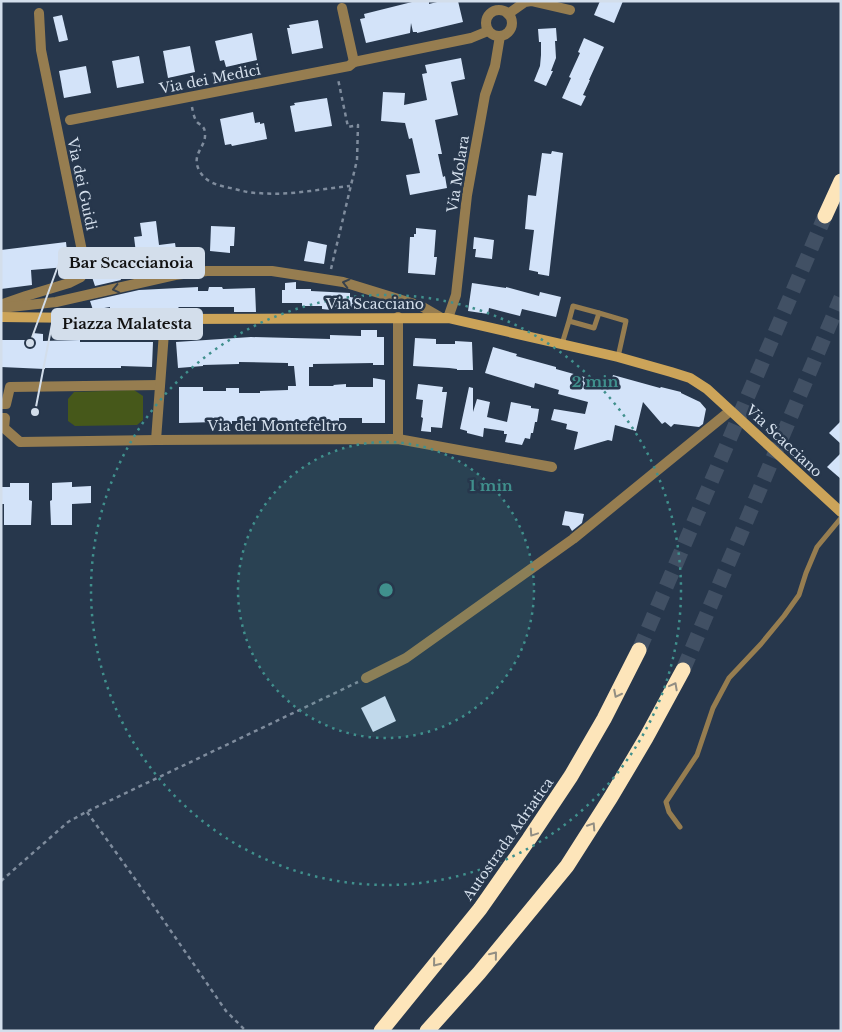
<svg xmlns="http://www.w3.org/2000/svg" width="842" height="1032" font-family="'Libre Baskerville',serif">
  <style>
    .green { fill: #46581a }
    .building { fill: #d3e3f9 }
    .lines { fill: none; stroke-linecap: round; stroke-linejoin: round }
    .highway-tunnel { stroke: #415064; stroke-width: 15; stroke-dasharray: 15 8; stroke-linecap: butt }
    .path { stroke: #7f8c9d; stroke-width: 2.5; stroke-dasharray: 4 4; stroke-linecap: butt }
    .lane { stroke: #967d50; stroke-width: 5 }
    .street { stroke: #967d50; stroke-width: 10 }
    .secondary { stroke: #cca459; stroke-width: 10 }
    .highway { stroke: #fde5ba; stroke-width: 15 }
    .oneway { stroke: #38424d }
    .oneway2 { stroke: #928e83 }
    .ring { fill: none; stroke: #40908d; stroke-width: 2.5; stroke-dasharray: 2.5 5 }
    .labels { text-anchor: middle; stroke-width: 5; stroke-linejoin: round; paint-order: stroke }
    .street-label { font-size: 14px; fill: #d3deeb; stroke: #27374c }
    .centre { fill: #40908d; stroke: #27374c; stroke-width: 2.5 }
    .ring-label { font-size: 15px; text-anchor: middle; font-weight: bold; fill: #40908d; stroke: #27374c; stroke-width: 5; stroke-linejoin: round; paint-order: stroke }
    .leader { fill: none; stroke: #d3deeb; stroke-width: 2 }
    .callout-dot { fill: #d3deeb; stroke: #27374c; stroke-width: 2 }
    .callout { fill: #d3deeb; stroke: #d3deeb; stroke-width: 2 }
    .callout-label { font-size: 15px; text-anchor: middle; font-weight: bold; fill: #111 }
  </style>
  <rect width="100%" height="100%" fill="#27374c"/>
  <path class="green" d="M 134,390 L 143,396 L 143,420 L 137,425 L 75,426 L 68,421 L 68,399 L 74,392 Z"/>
  <g class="building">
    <path d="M 416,1 L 429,1 L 429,4 L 441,1 L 458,1 L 463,22 L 417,33 L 417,32 L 413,32 L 411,23 L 410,33 L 366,43 L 360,19 L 365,18 L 364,14 Z"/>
    <path d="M 600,1 L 623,1 L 614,23 L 594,15 Z"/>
    <path d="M 62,15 L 68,40 L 59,42 L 53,17 Z"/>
    <path d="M 318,20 L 323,48 L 292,54 L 287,28 L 290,28 L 289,25 Z"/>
    <path d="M 556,28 L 557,41 L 555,41 L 556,58 L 551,71 L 553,71 L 546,86 L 534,81 L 540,66 L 541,55 L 541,42 L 539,42 L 538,29 Z"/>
    <path d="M 252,33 L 257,60 L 226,67 L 224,60 L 220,61 L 215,41 Z"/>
    <path d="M 584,38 L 604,47 L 589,80 L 590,80 L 583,95 L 586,96 L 581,106 L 562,98 L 571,78 L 569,77 L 580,53 L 578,52 Z"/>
    <path d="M 190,46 L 195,72 L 168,78 L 163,51 Z"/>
    <path d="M 139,56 L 144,83 L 117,88 L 112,61 Z"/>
    <path d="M 461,58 L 465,79 L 451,82 L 458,115 L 435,120 L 442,154 L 438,154 L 443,177 L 445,176 L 447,188 L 410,195 L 406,175 L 420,173 L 412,138 L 409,139 L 405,123 L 381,121 L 383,92 L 405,93 L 404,105 L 427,100 L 422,74 L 427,73 L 425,65 Z"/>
    <path d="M 86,66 L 91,93 L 64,98 L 59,71 Z"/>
    <path d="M 327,98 L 332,126 L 295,132 L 290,106 L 295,105 L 294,103 Z"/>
    <path d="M 253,112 L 255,123 L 260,122 L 260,124 L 264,123 L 267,139 L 232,146 L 231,144 L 225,145 L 220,119 Z"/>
    <path d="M 552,151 L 563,153 L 549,276 L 538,274 L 538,272 L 529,270 L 534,230 L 525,229 L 528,195 L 536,196 L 542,153 L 551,154 Z"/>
    <path d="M 156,221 L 159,245 L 175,243 L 178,263 L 172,264 L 172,266 L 154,269 L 153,259 L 137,261 L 134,237 L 142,236 L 140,223 Z"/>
    <path d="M 211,226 L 235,227 L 234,246 L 230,246 L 230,253 L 210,251 Z"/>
    <path d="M 416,228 L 436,230 L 434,257 L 437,257 L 435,275 L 408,273 L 410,237 L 414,237 L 414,234 L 416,234 Z"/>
    <path d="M 474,237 L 494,240 L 492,259 L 475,257 L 476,249 L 473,249 Z"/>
    <path d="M 308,241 L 327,245 L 324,264 L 304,261 Z"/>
    <path d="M 66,242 L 68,260 L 65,260 L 66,267 L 31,270 L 32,285 L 1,289 L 1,250 Z"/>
    <path d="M 117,270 L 121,280 L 95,286 L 92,277 Z"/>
    <path d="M 296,282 L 296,289 L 311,289 L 311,291 L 350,293 L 350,297 L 355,298 L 354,308 L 332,307 L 331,310 L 322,309 L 322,306 L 302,306 L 302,303 L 282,303 L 282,290 L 285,290 L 285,283 Z"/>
    <path d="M 472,283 L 506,288 L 506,287 L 539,296 L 540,292 L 561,297 L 556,317 L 522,309 L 520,316 L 489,308 L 488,314 L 468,311 Z"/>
    <path d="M 198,287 L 198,291 L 208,291 L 209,287 L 222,287 L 223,289 L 255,288 L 256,312 L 234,312 L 234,307 L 178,307 L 179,308 L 150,310 L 149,308 L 110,310 L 110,307 L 93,310 L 90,301 L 139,290 Z"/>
    <path d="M 361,330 L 377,330 L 377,337 L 384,337 L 384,365 L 373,365 L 373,363 L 313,364 L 313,367 L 309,367 L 309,386 L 334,386 L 333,385 L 346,384 L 346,387 L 373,387 L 373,378 L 385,380 L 385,423 L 362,423 L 362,418 L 339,418 L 339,422 L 289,422 L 289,421 L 232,421 L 232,424 L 216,424 L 216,422 L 179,423 L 179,387 L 203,387 L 203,391 L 226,391 L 226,388 L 239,388 L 239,393 L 260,393 L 260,391 L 288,390 L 288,386 L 296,386 L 294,366 L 288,366 L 288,363 L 239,362 L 239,364 L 203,365 L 203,366 L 178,368 L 176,342 L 251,337 L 330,339 L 330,335 L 361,336 Z"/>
    <path d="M 33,333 L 43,334 L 43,341 L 80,340 L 80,342 L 153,342 L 152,367 L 121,366 L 121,368 L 45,368 L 45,369 L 1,367 L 1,340 L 33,340 Z"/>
    <path d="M 415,338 L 436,339 L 436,344 L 455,344 L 455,341 L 472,342 L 473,370 L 457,370 L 457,369 L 449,368 L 413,366 Z"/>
    <path d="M 493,347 L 517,354 L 516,356 L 556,367 L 556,369 L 606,383 L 611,383 L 613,375 L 660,388 L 661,387 L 681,392 L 681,393 L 700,402 L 706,409 L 703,424 L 699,427 L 674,424 L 671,427 L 665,422 L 662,424 L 643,402 L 636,431 L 615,425 L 612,441 L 608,440 L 574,450 L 578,432 L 566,429 L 567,424 L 551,420 L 554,409 L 585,414 L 588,402 L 558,394 L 559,390 L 535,383 L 534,388 L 485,373 Z"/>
    <path d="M 418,384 L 443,387 L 442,392 L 447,392 L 442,428 L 431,427 L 431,432 L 421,431 L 423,418 L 421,417 L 423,400 L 416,399 Z"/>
    <path d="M 469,387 L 473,388 L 473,412 L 477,399 L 490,402 L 487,417 L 507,422 L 511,402 L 531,406 L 531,408 L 539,409 L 537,422 L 535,422 L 533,433 L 531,433 L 530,439 L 525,438 L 522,445 L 505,442 L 507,434 L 504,434 L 504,431 L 484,428 L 483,437 L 467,433 L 467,431 L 460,429 Z"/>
    <path d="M 841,421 L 841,444 L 829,433 Z"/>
    <path d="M 841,453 L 841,479 L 827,467 Z"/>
    <path d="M 72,482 L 72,487 L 91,486 L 91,503 L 72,504 L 72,525 L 51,525 L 50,501 L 52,500 L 52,483 Z"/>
    <path d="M 10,483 L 29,483 L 29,500 L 32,501 L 31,525 L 4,525 L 4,504 L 1,504 L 1,487 L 10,487 Z"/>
    <path d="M 565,511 L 584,514 L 582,523 L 572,531 L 569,526 L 562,525 Z"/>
    <path d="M 385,696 L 396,721 L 373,732 L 361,708 Z"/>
  </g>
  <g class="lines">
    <g class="highway-tunnel">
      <path d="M 639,650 L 825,216"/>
      <path d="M 683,670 L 841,298"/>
    </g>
    <g class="path">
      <path d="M 192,107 C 193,112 194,118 197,122 C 201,126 205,126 205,134 C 206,147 191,154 199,170 C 206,184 221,186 235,189 C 243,191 250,193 258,193 C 288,196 320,189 350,186"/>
      <path d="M 331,269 L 357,160 L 358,125 L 348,127 L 338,79"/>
      <path d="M 87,812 L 133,876 L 226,1011 L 246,1031"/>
      <path d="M 1,881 L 68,822 L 86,812 L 358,682"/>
    </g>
    <g class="lane">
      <path d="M 599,313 L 626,321 L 618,357"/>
      <path d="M 562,344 L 569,321 L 594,328 L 599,313 L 573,306 L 569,321"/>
      <path d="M 680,827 L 669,812 L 666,802 L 697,755 L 713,708 L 729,678 L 761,644 L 784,616 L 799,595 L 806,573 L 817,547 L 841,518"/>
    </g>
    <g class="street">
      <path d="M 342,8 L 354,62"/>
      <circle cx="499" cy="23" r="13"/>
      <path d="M 508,14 L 525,2 L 531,1 L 570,10"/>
      <path d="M 70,120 L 349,66 L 354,62 L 471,38 L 488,31"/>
      <path d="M 3,304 L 26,296 L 69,283 L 81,277 L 83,270 L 82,251 L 41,50 L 39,13"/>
      <path d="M 1,308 L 56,302 L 175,275 L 207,271 L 272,271 L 343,282 L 421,306 L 440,317"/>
      <path d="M 398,317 L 398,439"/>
      <path d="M 448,318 L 456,295 L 467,195 L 485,95 L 495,66 L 500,36"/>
      <path d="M 1,404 L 6,404 L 10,387 L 160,385"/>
      <path d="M 1,418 L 5,418 L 4,428 L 20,442 L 156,440 L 398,439 L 552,467"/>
      <path d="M 156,440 L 165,319"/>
      <path d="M 366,678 L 406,658 L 573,539 L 730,411"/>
    </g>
    <path class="secondary" d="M 1,317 L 165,319 L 448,318 L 618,357 L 671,372 L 690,378 L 707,389 L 841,512"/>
    <g class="highway">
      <path d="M 825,216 L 841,181"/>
      <path d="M 381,1031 L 480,909 L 529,839 L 571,776 L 604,719 L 639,650"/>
      <path d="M 427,1031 L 479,973 L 567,866 L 611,797 L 646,738 L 683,670"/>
    </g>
  </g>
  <defs><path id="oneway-chevron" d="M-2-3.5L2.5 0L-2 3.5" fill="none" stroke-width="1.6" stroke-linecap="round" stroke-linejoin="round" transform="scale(1.25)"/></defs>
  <g class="oneway">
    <use href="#oneway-chevron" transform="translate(346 283) rotate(-166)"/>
    <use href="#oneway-chevron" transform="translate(116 289) rotate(167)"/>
  </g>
  <g class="oneway2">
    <use href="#oneway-chevron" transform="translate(674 686) rotate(-62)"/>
    <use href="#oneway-chevron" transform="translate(617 694) rotate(117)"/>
    <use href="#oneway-chevron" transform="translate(592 826) rotate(-57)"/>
    <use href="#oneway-chevron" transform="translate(533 833) rotate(124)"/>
    <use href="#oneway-chevron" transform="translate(494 955) rotate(-51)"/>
    <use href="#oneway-chevron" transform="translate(436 963) rotate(129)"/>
  </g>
  <circle cx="386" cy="590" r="148" fill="#40908d" fill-opacity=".12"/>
  <g class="ring">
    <circle cx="386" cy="590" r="148"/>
    <circle cx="386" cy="590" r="295"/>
  </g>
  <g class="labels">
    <g class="street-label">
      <text transform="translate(210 79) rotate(-11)" y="5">Via dei Medici</text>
      <text transform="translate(458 174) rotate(-81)" y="5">Via Molara</text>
      <text transform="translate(82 184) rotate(78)" y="5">Via dei Guidi</text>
      <text x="375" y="309">Via Scacciano</text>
      <text x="277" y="431">Via dei Montefeltro</text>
      <text transform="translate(784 441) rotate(43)" y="5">Via Scacciano</text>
      <text transform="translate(508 839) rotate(-55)" y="5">Autostrada Adriatica</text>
    </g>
  </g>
  <circle cx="386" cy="590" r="8" class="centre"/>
  <g class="ring-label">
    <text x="595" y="387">2 min</text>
    <text x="491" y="491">1 min</text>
  </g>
  <path class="leader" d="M30 343L59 263M35 412L52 324"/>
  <g class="callout-dot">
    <circle cx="30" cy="343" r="5"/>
    <circle cx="35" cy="412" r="5"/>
  </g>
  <g class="callout">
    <rect x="59" y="248" width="145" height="30" rx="5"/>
    <rect x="52" y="309" width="150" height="30" rx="5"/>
  </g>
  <g class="callout-label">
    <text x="131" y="268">Bar Scaccianoia</text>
    <text x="127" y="329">Piazza Malatesta</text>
  </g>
  <rect width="842" height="1032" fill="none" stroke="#d3deeb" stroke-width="5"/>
</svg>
